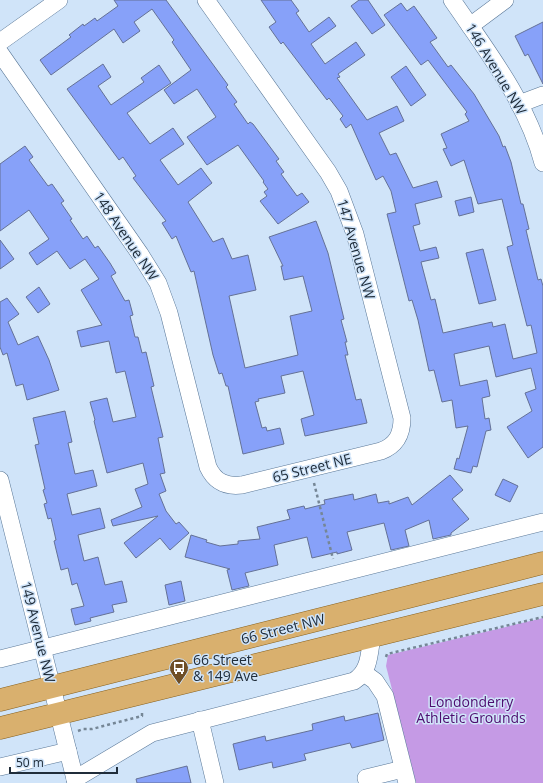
<svg xmlns="http://www.w3.org/2000/svg" width="543" height="783" font-family="'Open Sans',sans-serif">
  <style>
    .green { fill: #c59ae5 }
    .building { fill: #87a1f9; stroke: #647196 }
    .lines { fill: none; stroke-linecap: round; stroke-linejoin: round }
    .minor-casing { stroke: #597797; stroke-width: 18 }
    .major-casing { stroke: #87601d; stroke-width: 23 }
    .path { stroke: #758696; stroke-width: 2.5; stroke-dasharray: 3 3; stroke-linecap: butt }
    .minor { stroke: #fff; stroke-width: 17 }
    .major { stroke: #d9b06e; stroke-width: 22 }
    .labels { text-anchor: middle; stroke-width: 3; stroke-linejoin: round; paint-order: stroke }
    .street-label { font-size: 14px; fill: #202d3a; stroke: #d0e4f9 }
    .poi-label { font-size: 14px; fill: #202d3a; stroke: #d0e4f9; text-anchor: start }
    .park-label { font-size: 14px; fill: #4e0c6f; stroke: #d0e4f9 }
  </style>
  <rect width="100%" height="100%" fill="#d0e4f9"/>
  <path class="green" d="M 543,618 L 543,783 L 416,783 L 386,666 L 388,655 Z"/>
  <g class="building">
    <path d="M 114,0 L 166,0 L 228,85 L 226,87 L 237,102 L 234,104 L 248,124 L 250,122 L 253,124 L 279,159 L 276,161 L 284,172 L 281,174 L 297,196 L 302,193 L 309,202 L 278,224 L 260,201 L 267,196 L 264,192 L 268,189 L 263,182 L 264,181 L 238,145 L 207,165 L 187,137 L 216,117 L 197,89 L 174,104 L 164,90 L 191,70 L 172,42 L 174,40 L 152,9 L 134,22 L 140,31 L 123,43 L 114,29 L 51,75 L 40,60 L 71,37 L 69,35 L 83,24 L 84,26 L 95,18 L 97,21 L 118,6 Z"/>
    <path d="M 261,0 L 291,0 L 299,11 L 296,13 L 309,32 L 329,17 L 336,26 L 311,44 L 325,64 L 356,42 L 365,55 L 338,74 L 340,77 L 337,78 L 367,120 L 397,106 L 404,121 L 379,133 L 390,155 L 396,153 L 413,188 L 437,181 L 442,197 L 415,204 L 420,224 L 413,226 L 420,251 L 436,247 L 439,258 L 421,262 L 431,300 L 435,299 L 443,333 L 492,322 L 493,327 L 505,324 L 513,359 L 537,353 L 531,325 L 527,326 L 507,247 L 513,245 L 502,199 L 478,204 L 464,160 L 451,166 L 443,149 L 447,148 L 441,134 L 469,121 L 465,114 L 467,112 L 428,60 L 421,65 L 384,15 L 401,3 L 407,11 L 414,6 L 437,38 L 430,42 L 448,67 L 451,65 L 474,94 L 499,136 L 503,147 L 505,146 L 511,162 L 521,204 L 523,204 L 529,229 L 526,230 L 538,280 L 541,279 L 543,286 L 543,447 L 528,458 L 507,427 L 532,411 L 525,393 L 536,389 L 531,368 L 496,377 L 489,346 L 454,354 L 460,386 L 487,380 L 490,396 L 482,398 L 485,419 L 489,418 L 491,430 L 486,431 L 477,467 L 473,466 L 471,473 L 454,469 L 457,458 L 459,459 L 468,426 L 456,428 L 452,400 L 442,402 L 434,370 L 429,371 L 418,320 L 412,300 L 409,301 L 387,214 L 396,212 L 391,191 L 383,176 L 376,180 L 351,124 L 346,128 L 340,119 L 343,116 L 329,98 L 327,100 L 283,42 L 281,44 L 269,27 L 276,22 Z"/>
    <path d="M 359,0 L 368,0 L 385,25 L 372,34 L 351,6 Z"/>
    <path d="M 543,22 L 543,84 L 528,54 L 525,56 L 515,36 Z"/>
    <path d="M 103,64 L 111,77 L 98,86 L 111,105 L 144,82 L 141,78 L 159,65 L 171,83 L 127,113 L 150,144 L 173,128 L 184,144 L 160,160 L 178,185 L 201,168 L 212,183 L 188,202 L 213,242 L 223,238 L 232,259 L 248,255 L 256,290 L 229,296 L 245,368 L 298,355 L 290,316 L 312,311 L 303,276 L 284,280 L 281,266 L 283,266 L 269,237 L 316,221 L 328,253 L 344,319 L 341,320 L 347,342 L 345,342 L 348,355 L 345,355 L 356,400 L 361,399 L 367,423 L 305,436 L 301,419 L 314,415 L 303,371 L 281,376 L 285,393 L 258,399 L 259,401 L 255,402 L 262,428 L 266,427 L 267,431 L 280,428 L 284,444 L 243,454 L 228,386 L 226,386 L 222,373 L 219,374 L 213,355 L 194,271 L 191,272 L 176,236 L 172,239 L 162,223 L 166,221 L 133,178 L 136,176 L 123,157 L 119,160 L 67,89 Z"/>
    <path d="M 406,66 L 426,95 L 411,106 L 391,77 Z"/>
    <path d="M 25,146 L 33,157 L 29,160 L 48,186 L 52,184 L 64,201 L 61,203 L 72,219 L 70,220 L 83,239 L 87,236 L 95,248 L 98,246 L 110,263 L 116,273 L 111,276 L 125,301 L 129,300 L 133,315 L 130,316 L 135,337 L 138,337 L 142,353 L 146,352 L 154,386 L 151,387 L 163,437 L 158,438 L 165,473 L 160,474 L 166,491 L 159,494 L 166,511 L 176,524 L 179,522 L 189,533 L 170,550 L 160,538 L 136,558 L 124,543 L 158,516 L 113,526 L 111,520 L 142,507 L 135,489 L 148,484 L 143,463 L 107,473 L 94,421 L 95,420 L 90,402 L 107,398 L 113,422 L 136,417 L 125,371 L 116,373 L 109,341 L 81,347 L 77,331 L 102,325 L 81,290 L 99,279 L 85,259 L 70,269 L 57,251 L 37,265 L 29,253 L 49,239 L 29,210 L 0,231 L 0,164 Z"/>
    <path d="M 471,197 L 474,212 L 459,216 L 455,201 Z"/>
    <path d="M 0,240 L 14,259 L 0,269 Z"/>
    <path d="M 483,249 L 496,300 L 479,304 L 466,253 Z"/>
    <path d="M 39,287 L 50,304 L 38,313 L 26,297 Z"/>
    <path d="M 7,298 L 19,314 L 8,322 L 18,345 L 38,336 L 49,360 L 59,390 L 27,400 L 23,384 L 16,386 L 7,353 L 3,355 L 0,347 L 0,302 Z"/>
    <path d="M 65,411 L 72,442 L 68,443 L 75,474 L 93,470 L 97,486 L 67,494 L 72,515 L 100,508 L 105,528 L 78,535 L 84,561 L 98,557 L 105,585 L 122,581 L 127,602 L 112,605 L 114,612 L 90,618 L 91,621 L 75,625 L 71,609 L 84,606 L 77,583 L 72,585 L 68,568 L 61,570 L 54,541 L 56,540 L 51,518 L 48,519 L 44,504 L 47,503 L 43,490 L 45,489 L 35,445 L 39,444 L 33,418 Z"/>
    <path d="M 450,475 L 463,490 L 452,499 L 469,519 L 451,533 L 451,535 L 433,539 L 429,520 L 405,530 L 409,546 L 391,550 L 384,523 L 347,532 L 352,550 L 337,554 L 337,552 L 312,558 L 307,537 L 274,545 L 278,565 L 245,573 L 249,586 L 232,590 L 227,570 L 230,569 L 185,557 L 191,535 L 207,540 L 206,542 L 220,546 L 238,544 L 238,541 L 260,539 L 257,527 L 290,519 L 287,510 L 304,506 L 305,509 L 325,504 L 324,500 L 353,494 L 354,500 L 376,494 L 378,503 L 389,501 L 389,504 L 408,497 L 412,505 Z"/>
    <path d="M 503,479 L 518,486 L 510,502 L 495,495 Z"/>
    <path d="M 181,581 L 185,601 L 169,605 L 165,585 Z"/>
    <path d="M 378,713 L 384,740 L 352,748 L 350,743 L 304,754 L 306,760 L 273,768 L 272,762 L 239,770 L 233,744 L 265,736 L 266,741 L 313,730 L 312,724 L 344,716 L 345,721 Z"/>
    <path d="M 187,766 L 191,783 L 137,783 L 136,779 Z"/>
  </g>
  <g class="lines">
    <g class="minor-casing">
      <g id="minor">
        <path d="M 452,0 C 487,51 527,102 543,163"/>
        <path d="M 470,26 L 505,0"/>
        <path d="M 0,42 L 59,0"/>
        <path d="M 0,53 L 140,254 L 158,283 L 169,313 L 208,467 C 215,482 226,487 242,485 L 381,451 C 397,445 402,434 402,418 L 355,234 L 339,191 L 328,172 L 206,0"/>
        <path d="M 519,104 L 543,95"/>
        <path d="M 0,480 L 76,783"/>
        <path d="M 0,659 L 543,522"/>
        <path d="M 364,673 L 375,681 L 385,696 L 407,783"/>
        <path d="M 200,720 L 215,783"/>
        <path d="M 0,767 L 68,751"/>
        <path d="M 75,779 L 152,733 L 354,681 C 370,671 369,654 372,636"/>
        <path d="M 368,783 L 366,778 L 403,769"/>
      </g>
    </g>
    <g class="major-casing">
      <g id="major">
        <path d="M 0,700 L 543,563"/>
        <path d="M 0,728 L 543,594"/>
      </g>
    </g>
    <g class="path">
      <path d="M 314,483 L 333,559"/>
      <path d="M 386,657 L 387,654 L 543,617"/>
      <path d="M 78,731 L 83,729 L 92,729 L 142,716 L 142,711"/>
    </g>
    <use href="#minor" class="minor"/>
    <use href="#major" class="major"/>
  </g>
  <defs>
    <g id="bus-pin" transform="scale(1)"><path d="M0 17L-7.5 6A9.5 9.5 0 1 1 7.5 6Z" fill="#6f4e25" stroke="#d0e4f9"/><path d="M-5-6H5V4H4V6H2V4H-2V6H-4V4H-5ZM-3.5-4V0h7V-4ZM-3.5 1.2v1.5H-2V1.2ZM2 1.2v1.5H3.5V1.2Z" fill="#fff"/></g>
  </defs>
  <g fill-rule="evenodd">
    <use href="#bus-pin" x="179" y="668"/>
  </g>
  <g class="labels">
    <g class="street-label">
      <text transform="translate(496 69) rotate(59)" y="5">146 Avenue NW</text>
      <text transform="translate(126 236) rotate(56)" y="5">148 Avenue NW</text>
      <text transform="translate(356 249) rotate(74)" y="5">147 Avenue NW</text>
      <text transform="translate(312 468) rotate(-14)" y="5">65 Street NE</text>
      <text transform="translate(283 629) rotate(-14)" y="5">66 Street NW</text>
      <text transform="translate(38 632) rotate(76)" y="5">149 Avenue NW</text>
    </g>
    <g class="poi-label">
      <text x="193" y="665">66 Street<tspan x="193" dy="16">&amp; 149 Ave</tspan></text>
    </g>
    <g class="park-label">
      <text x="471" y="707">Londonderry<tspan x="471" dy="16">Athletic Grounds</tspan></text>
    </g>
  </g>
  <path d="M10 767v6h107v-6" fill="none" stroke="#202d3a" stroke-width="2"/>
  <text x="16" y="767" font-size="12" fill="#202d3a" stroke="#d0e4f9" stroke-width="3" paint-order="stroke">50 m</text>
</svg>
